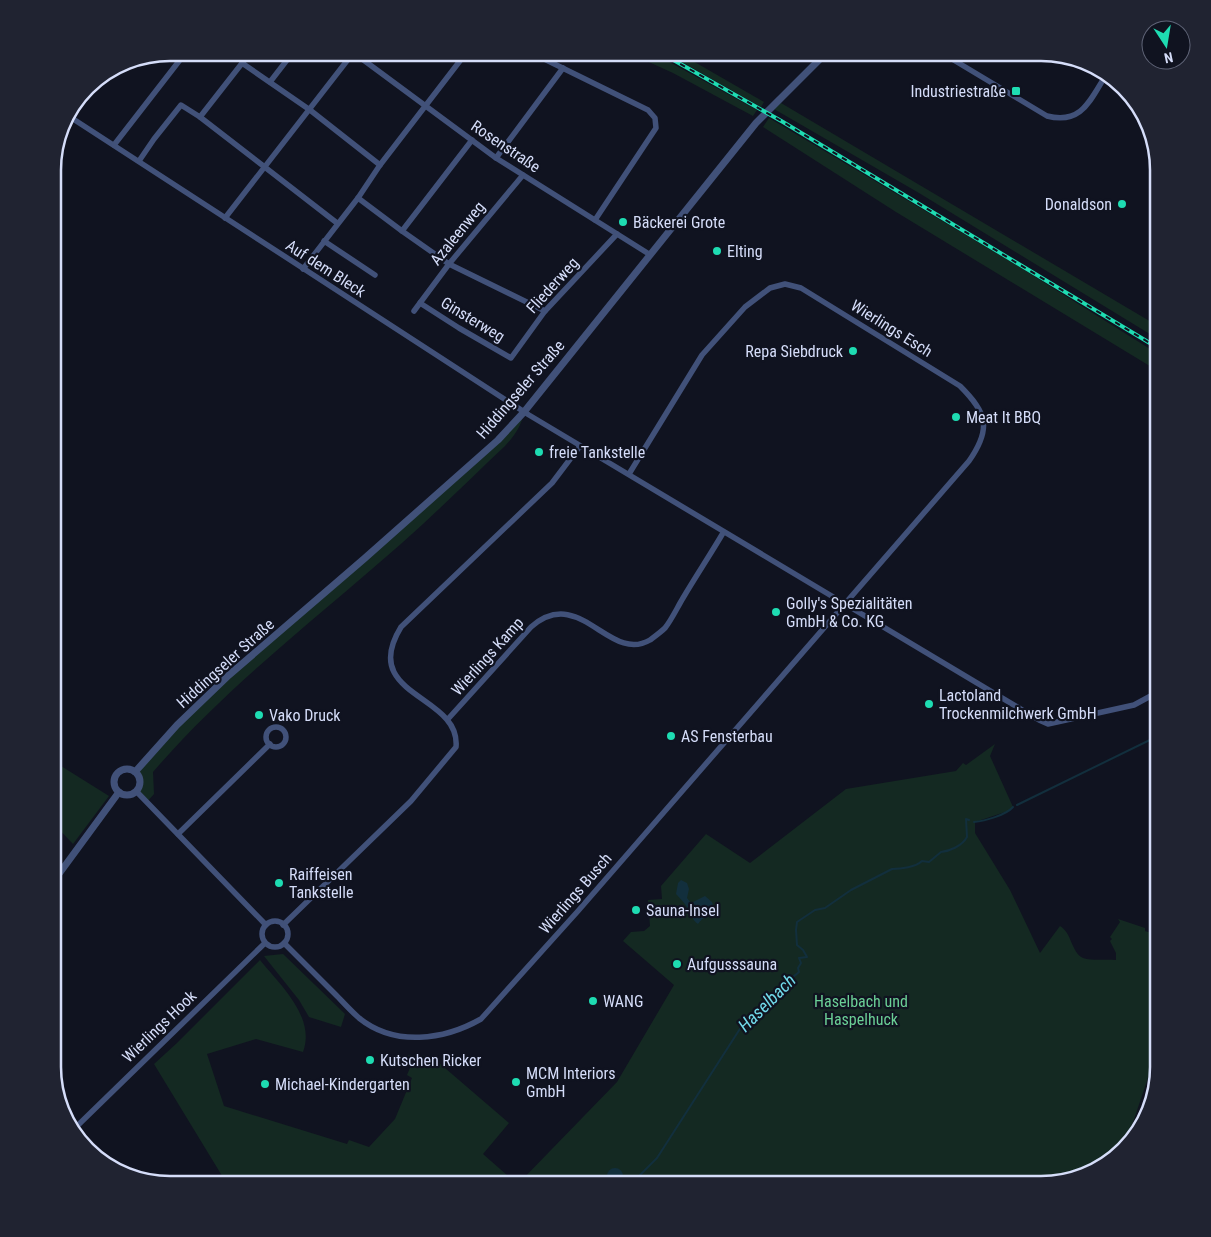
<svg xmlns="http://www.w3.org/2000/svg" width="1211" height="1237" font-family="'Roboto Condensed',sans-serif">
  <style>
    .green { fill: #142922 }
    .water { fill: #122f3d }
    .lines { fill: none; stroke-linecap: round; stroke-linejoin: round }
    .stream { stroke: #122f3d; stroke-width: 2 }
    .minor { stroke: #415179; stroke-width: 5.5 }
    .tertiary { stroke: #415179; stroke-width: 7 }
    .rail-casing { stroke: #1edcb2; stroke-width: 4 }
    .rail { stroke: #101320; stroke-width: 2; stroke-dasharray: 5.5; stroke-linecap: butt }
    .poi-dot { fill: #1edcb2; stroke: #101320; stroke-width: 2 }
    .labels { text-anchor: middle; stroke-width: 4.5; stroke-linejoin: round; paint-order: stroke }
    .poi-label { font-size: 16px; fill: #d5ddf9; stroke: #101320; text-anchor: start }
    .street-label { font-size: 16px; fill: #d5ddf9; stroke: #101320 }
    .park-label { font-size: 16px; fill: #6bcf96; stroke: #101320 }
    .water-label { font-size: 18px; font-style: italic; fill: #71daeb; stroke: #101320 }
    .rim { fill: none; stroke: #d5ddf9; stroke-width: 2.5 }
  </style>
  <rect width="100%" height="100%" fill="#101320"/>
  <g class="green">
    <path d="M 629,53 L 653,53 L 757,110 L 753,116 L 673,73 Z"/>
    <path d="M 666,53 L 679,53 L 764,102 L 761,107 Z"/>
    <path d="M 781,103 L 1158,326 L 1158,339 L 919,193 L 774,109 Z"/>
    <path d="M 769,118 L 1018,266 L 1158,354 L 1158,371 L 896,212 L 763,127 Z"/>
    <path d="M 524,412 C 521,427 515,435 505,446 C 471,478 437,512 402,543 C 317,618 227,686 153,772 L 154,794 L 146,803 L 136,791 L 140,782 L 135,772 L 229,675 L 365,558 Z"/>
    <path d="M 995,744 L 990,756 L 1013,807 L 1008,811 L 975,822 L 975,833 L 1010,890 L 1040,953 L 1060,926 C 1072,933 1071,952 1083,958 C 1092,961 1106,959 1116,960 L 1116,953 L 1110,941 L 1112,939 L 1110,937 L 1120,922 L 1118,919 L 1145,928 L 1145,931 L 1158,935 L 1158,1064 L 1150,1072 L 1128,1137 L 1126,1145 L 1118,1156 L 1079,1178 L 1041,1184 L 518,1184 L 617,1082 L 674,985 L 623,941 L 631,932 L 644,931 L 650,926 L 648,900 L 662,899 L 661,886 L 706,834 L 750,863 L 846,789 L 956,771 L 963,763 L 966,765 Z"/>
    <path d="M 53,761 L 109,796 L 73,844 L 53,823 Z"/>
    <path d="M 283,954 L 345,1014 L 341,1027 L 309,1017 L 299,1000 L 264,956 Z"/>
    <path d="M 260,960 C 280,985 316,1017 303,1052 L 256,1039 L 207,1054 L 224,1106 L 347,1144 L 349,1140 L 369,1147 L 395,1119 L 412,1078 L 407,1075 L 412,1063 L 408,1055 L 431,1056 L 509,1123 L 483,1154 L 517,1184 L 227,1184 L 154,1064 L 177,1043 Z"/>
  </g>
  <g class="water">
    <path d="M 681,880 L 687,883 L 689,889 L 687,898 L 691,903 L 705,896 L 712,902 L 714,908 C 710,915 703,917 698,924 C 692,920 693,916 689,910 C 687,906 680,898 676,894 L 678,883 Z"/>
    <circle cx="615" cy="1176" r="8"/>
  </g>
  <g class="lines">
    <g class="stream">
      <path d="M 1017,805 L 1158,736"/>
      <path d="M 974,822 C 985,821 1006,815 1013,807"/>
      <path d="M 631,1184 L 657,1158 L 745,1021 C 750,1014 757,1012 765,1008 C 771,1005 781,990 783,983 C 788,979 794,977 799,972 L 798,968 L 801,963 L 799,958 L 807,957 L 803,950 L 797,945 L 796,930 L 797,922 L 815,910 L 825,908 L 851,890 L 892,869 C 901,869 916,867 922,861 L 929,862 L 941,852 C 950,851 962,846 967,837 L 966,819 L 969,820"/>
    </g>
    <g class="minor">
      <path d="M 185,53 L 186,53"/>
      <path d="M 232,53 L 243,61"/>
      <path d="M 354,53 L 496,158 L 649,254"/>
      <path d="M 532,53 L 648,110 L 655,118 L 656,128 L 595,220"/>
      <path d="M 942,53 L 1047,116 C 1082,125 1090,100 1106,75"/>
      <path d="M 242,63 L 310,110 L 380,165"/>
      <path d="M 270,82 L 287,60"/>
      <path d="M 67,115 L 529,415 L 1039,720 L 1048,724 L 1134,705 L 1158,692"/>
      <path d="M 200,117 L 337,223"/>
      <path d="M 114,145 L 183,56"/>
      <path d="M 496,158 L 563,68"/>
      <path d="M 139,161 L 154,139 L 181,105 L 200,117 L 250,53"/>
      <path d="M 358,198 L 402,231 L 449,264 L 545,311"/>
      <path d="M 225,218 L 353,53"/>
      <path d="M 402,231 L 472,140"/>
      <path d="M 324,241 L 375,275"/>
      <path d="M 303,269 L 358,198 L 380,165 L 466,53"/>
      <path d="M 420,303 L 459,328 L 511,358 L 545,311 L 617,234"/>
      <path d="M 414,311 L 449,264 L 523,175"/>
      <path d="M 448,719 L 531,627 C 580,584 609,664 650,640 C 654,637 661,632 665,628 C 672,619 677,608 683,598 C 696,576 710,555 723,533"/>
      <circle cx="276" cy="737" r="10"/>
      <path d="M 136,791 L 266,925"/>
      <path d="M 178,834 L 270,744"/>
      <circle cx="275" cy="934" r="13"/>
      <path d="M 283,925 L 411,801 L 456,747 C 461,694 358,697 401,627 L 552,483 L 580,446"/>
      <path d="M 284,943 C 301,960 318,977 335,994 C 343,1002 351,1011 359,1018 C 395,1047 444,1040 481,1019 L 578,911 L 969,461 C 992,428 987,413 960,386 L 801,288 L 785,284 L 770,288 L 745,307 L 702,355 L 629,474"/>
      <path d="M 73,1130 L 265,943"/>
    </g>
    <g class="tertiary">
      <circle cx="127" cy="782" r="13"/>
      <path d="M 135,772 L 177,725 L 229,675 L 365,558 L 498,440 L 524,412 L 756,123 L 826,53"/>
      <path d="M 53,882 L 119,792"/>
    </g>
    <g class="rail-casing">
      <path id="rail" d="M 661,53 L 783,122 L 1158,348"/>
    </g>
    <use href="#rail" class="rail"/>
  </g>
  <g class="poi-dot">
    <rect x="1011" y="86" width="10" height="10" rx="2.5"/>
    <circle cx="1122" cy="204" r="5"/>
    <circle cx="623" cy="222" r="5"/>
    <circle cx="717" cy="251" r="5"/>
    <circle cx="853" cy="351" r="5"/>
    <circle cx="956" cy="417" r="5"/>
    <circle cx="539" cy="452" r="5"/>
    <circle cx="776" cy="612" r="5"/>
    <circle cx="929" cy="704" r="5"/>
    <circle cx="259" cy="715" r="5"/>
    <circle cx="671" cy="736" r="5"/>
    <circle cx="279" cy="883" r="5"/>
    <circle cx="636" cy="910" r="5"/>
    <circle cx="677" cy="964" r="5"/>
    <circle cx="593" cy="1001" r="5"/>
    <circle cx="370" cy="1060" r="5"/>
    <circle cx="516" cy="1082" r="5"/>
    <circle cx="265" cy="1084" r="5"/>
  </g>
  <g class="labels">
    <g class="poi-label">
      <text x="1006" y="97" text-anchor="end">Industriestraße</text>
      <text x="1112" y="210" text-anchor="end">Donaldson</text>
      <text x="633" y="228">Bäckerei Grote</text>
      <text x="727" y="257">Elting</text>
      <text x="843" y="357" text-anchor="end">Repa Siebdruck</text>
      <text x="966" y="423">Meat It BBQ</text>
      <text x="549" y="458">freie Tankstelle</text>
      <text x="786" y="609">Golly's Spezialitäten<tspan x="786" dy="18">GmbH &amp; Co. KG</tspan></text>
      <text x="939" y="701">Lactoland<tspan x="939" dy="18">Trockenmilchwerk GmbH</tspan></text>
      <text x="269" y="721">Vako Druck</text>
      <text x="681" y="742">AS Fensterbau</text>
      <text x="289" y="880">Raiffeisen<tspan x="289" dy="18">Tankstelle</tspan></text>
      <text x="646" y="916">Sauna-Insel</text>
      <text x="687" y="970">Aufgusssauna</text>
      <text x="603" y="1007">WANG</text>
      <text x="380" y="1066">Kutschen Ricker</text>
      <text x="526" y="1079">MCM Interiors<tspan x="526" dy="18">GmbH</tspan></text>
      <text x="275" y="1090">Michael-Kindergarten</text>
    </g>
    <g class="street-label">
      <text transform="translate(506 146) rotate(34)" y="6">Rosenstraße</text>
      <text transform="translate(457 233) rotate(-51)" y="6">Azaleenweg</text>
      <text transform="translate(326 268) rotate(33)" y="6">Auf dem Bleck</text>
      <text transform="translate(552 285) rotate(-48)" y="6">Fliederweg</text>
      <text transform="translate(473 319) rotate(31)" y="6">Ginsterweg</text>
      <text transform="translate(892 328) rotate(32)" y="6">Wierlings Esch</text>
      <text transform="translate(520 389) rotate(-49)" y="6">Hiddingseler Straße</text>
      <text transform="translate(487 656) rotate(-48)" y="6">Wierlings Kamp</text>
      <text transform="translate(225 663) rotate(-42)" y="6">Hiddingseler Straße</text>
      <text transform="translate(575 893) rotate(-49)" y="6">Wierlings Busch</text>
      <text transform="translate(159 1026) rotate(-44)" y="6">Wierlings Hook</text>
    </g>
    <g class="park-label">
      <text x="861" y="1007">Haselbach und<tspan x="861" dy="18">Haspelhuck</tspan></text>
    </g>
    <g class="water-label">
      <text transform="translate(767 1003) rotate(-45)" y="6">Haselbach</text>
    </g>
  </g>
  <path d="M0 0H1211V1237H0ZM170 61H1041A109 109 0 0 1 1150 170V1067A109 109 0 0 1 1041 1176H170A109 109 0 0 1 61 1067V170A109 109 0 0 1 170 61Z" fill="#202331" fill-rule="evenodd"/>
  <path class="rim" d="M170 61H1041A109 109 0 0 1 1150 170V1067A109 109 0 0 1 1041 1176H170A109 109 0 0 1 61 1067V170A109 109 0 0 1 170 61Z"/>
  <g transform="translate(1166 45) rotate(168)"><circle r="24" fill="#101320" stroke="#5f6477"/>
  <path d="M0-4L9 19L0 12L-9 19Z" fill="#1edcb2"/>
  <text y="-8" font-size="14" font-weight="bold" text-anchor="middle" fill="#d5ddf9">N</text>
  </g>
</svg>
